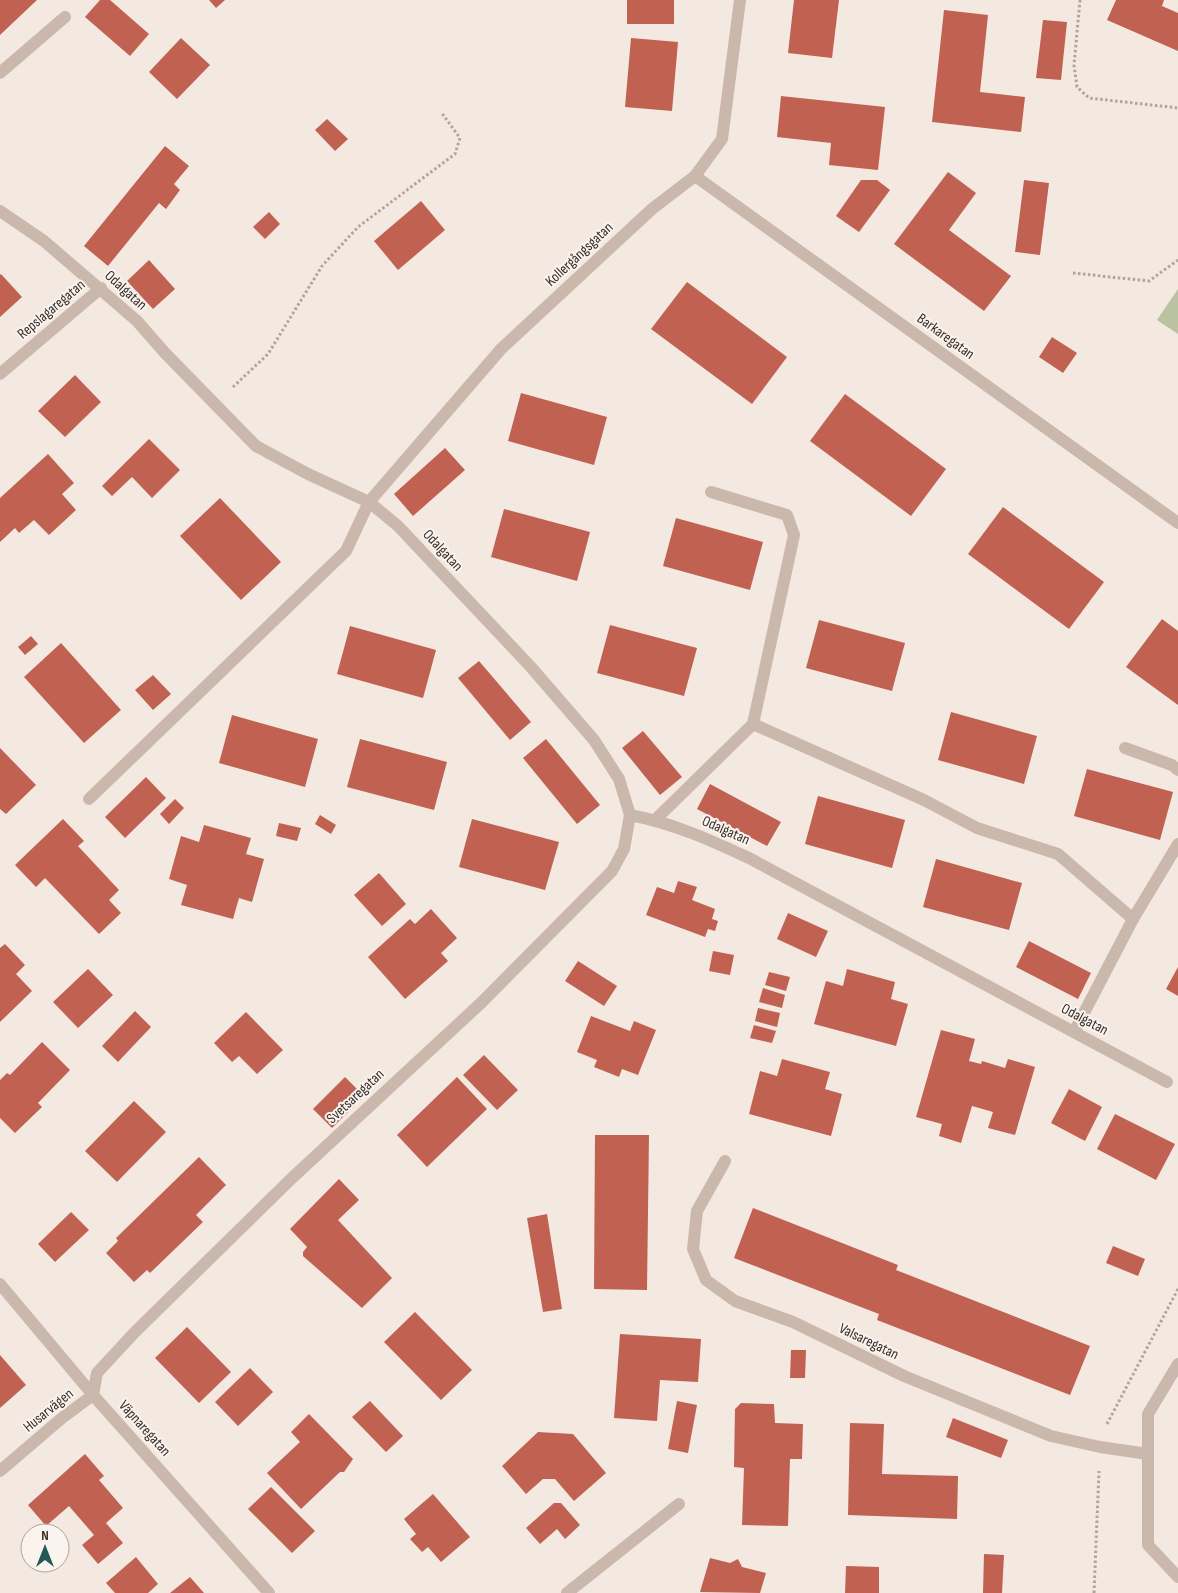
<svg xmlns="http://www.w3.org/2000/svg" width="1178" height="1593" font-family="'Sofia Sans Condensed',sans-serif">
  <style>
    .green { fill: #bac2a1 }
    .building { fill: #c16151 }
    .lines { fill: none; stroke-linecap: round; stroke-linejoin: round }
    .path { stroke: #b7a297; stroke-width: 3; stroke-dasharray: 2.5 2.5; stroke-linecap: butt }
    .service { stroke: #cbb8ad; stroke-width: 12 }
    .minor { stroke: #cbb8ad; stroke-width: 12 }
    .labels { text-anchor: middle; stroke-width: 4; stroke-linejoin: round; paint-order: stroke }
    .street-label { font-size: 15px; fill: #392e2b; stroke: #faf3ee }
  </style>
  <rect width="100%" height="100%" fill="#f3e9e1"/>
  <path class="green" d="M 1178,289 L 1178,334 L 1157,320 Z"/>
  <g class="building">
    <path d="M 0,0 L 37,0 L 0,35 Z"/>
    <path d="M 100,0 L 110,0 L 149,34 L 130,56 L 85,17 Z"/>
    <path d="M 209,0 L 225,0 L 216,8 Z"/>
    <rect x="627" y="0" width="47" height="24"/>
    <path d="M 794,0 L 839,0 L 832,58 L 788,53 Z"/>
    <path d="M 1116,0 L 1164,0 L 1162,6 L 1178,13 L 1178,51 L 1107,20 Z"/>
    <path d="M 944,10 L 988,15 L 980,92 L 1025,97 L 1021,132 L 932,122 Z"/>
    <path d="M 1043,20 L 1067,22 L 1061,80 L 1036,78 Z"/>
    <path d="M 181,38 L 210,65 L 177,99 L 149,72 Z"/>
    <path d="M 631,38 L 678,42 L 672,111 L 625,107 Z"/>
    <path d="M 781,96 L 885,107 L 878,170 L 829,165 L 831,143 L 777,137 Z"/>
    <path d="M 327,119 L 348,139 L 335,151 L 315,130 Z"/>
    <path d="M 165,146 L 189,166 L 174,184 L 180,190 L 166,209 L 159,203 L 108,266 L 84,246 Z"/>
    <path d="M 948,172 L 976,193 L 949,230 L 1011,276 L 984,311 L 894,244 Z"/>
    <path d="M 861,180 L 877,180 L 890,190 L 859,232 L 836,216 Z"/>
    <path d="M 1024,180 L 1049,183 L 1040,255 L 1015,252 Z"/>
    <path d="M 421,201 L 445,230 L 398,270 L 374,241 Z"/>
    <path d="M 269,212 L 280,224 L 265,239 L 253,227 Z"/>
    <path d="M 149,260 L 175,289 L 153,309 L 127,281 Z"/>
    <path d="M 1,274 L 22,297 L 0,317 L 0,275 Z"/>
    <path d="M 687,282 L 787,357 L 752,404 L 651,329 Z"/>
    <path d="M 1052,337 L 1077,353 L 1063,373 L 1039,357 Z"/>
    <path d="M 75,375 L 101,402 L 65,437 L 38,411 Z"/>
    <path d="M 521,393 L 607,417 L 594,465 L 508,441 Z"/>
    <path d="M 845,394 L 946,469 L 911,516 L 810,441 Z"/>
    <path d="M 149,439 L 180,470 L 152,498 L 132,477 L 112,496 L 102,486 Z"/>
    <path d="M 445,448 L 465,470 L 413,516 L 394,494 Z"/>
    <path d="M 48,454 L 74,483 L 62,494 L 76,510 L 49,535 L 34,520 L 19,533 L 15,528 L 0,542 L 0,498 Z"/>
    <path d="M 220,498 L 281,562 L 241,600 L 180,536 Z"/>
    <path d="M 1003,507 L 1104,582 L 1069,629 L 968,554 Z"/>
    <path d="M 504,509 L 590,532 L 577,581 L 491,557 Z"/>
    <path d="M 676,518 L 763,542 L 750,590 L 663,566 Z"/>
    <path d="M 1162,619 L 1178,631 L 1178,705 L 1126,667 Z"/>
    <path d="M 819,620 L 905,643 L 892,691 L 806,668 Z"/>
    <path d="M 610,625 L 697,648 L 684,696 L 597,673 Z"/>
    <path d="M 350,626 L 436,650 L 423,698 L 337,674 Z"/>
    <path d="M 31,636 L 38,644 L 25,655 L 18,647 Z"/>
    <path d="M 61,643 L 121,710 L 84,743 L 24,677 Z"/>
    <path d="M 479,661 L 531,722 L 510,740 L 458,678 Z"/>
    <path d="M 153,675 L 171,694 L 153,710 L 135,690 Z"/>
    <path d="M 951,712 L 1037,736 L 1024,784 L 938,760 Z"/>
    <path d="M 232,715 L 318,739 L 305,787 L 219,763 Z"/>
    <path d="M 643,731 L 682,777 L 660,795 L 622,748 Z"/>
    <path d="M 360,739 L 447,762 L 434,810 L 347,787 Z"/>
    <path d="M 546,739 L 600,805 L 577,824 L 523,758 Z"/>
    <path d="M 0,748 L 36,785 L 6,814 L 0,809 Z"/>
    <path d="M 1087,769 L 1173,792 L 1160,840 L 1074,816 Z"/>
    <path d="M 146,777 L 166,798 L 125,838 L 105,817 Z"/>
    <path d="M 710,784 L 781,822 L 767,846 L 697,809 Z"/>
    <path d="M 818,796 L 905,820 L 892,868 L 805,844 Z"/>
    <path d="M 175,799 L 184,808 L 169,824 L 160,814 Z"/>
    <path d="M 320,815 L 336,825 L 331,834 L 315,824 Z"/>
    <path d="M 63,819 L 84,841 L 78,846 L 119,890 L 109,900 L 121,913 L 99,934 L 45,878 L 36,887 L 15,865 Z"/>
    <path d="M 472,819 L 559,842 L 545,890 L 459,867 Z"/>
    <path d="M 279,823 L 301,828 L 297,841 L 276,836 Z"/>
    <path d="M 204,825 L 251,838 L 246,854 L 264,859 L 252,902 L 239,898 L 233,919 L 181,905 L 187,885 L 169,879 L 181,836 L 199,842 Z"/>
    <path d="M 936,859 L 1022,883 L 1009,930 L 923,907 Z"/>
    <path d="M 379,873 L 406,904 L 382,926 L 354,895 Z"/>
    <path d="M 678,881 L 697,887 L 692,900 L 715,909 L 712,919 L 718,921 L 715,931 L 708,929 L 705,937 L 646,915 L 657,887 L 674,893 Z"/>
    <path d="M 431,909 L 457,938 L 441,953 L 448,961 L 405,999 L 368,957 L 410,919 L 415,924 Z"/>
    <path d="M 788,913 L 828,931 L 816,957 L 777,939 Z"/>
    <path d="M 1029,941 L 1091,973 L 1078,999 L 1016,967 Z"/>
    <path d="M 5,944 L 25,965 L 16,974 L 32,991 L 0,1022 L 0,948 Z"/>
    <path d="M 713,951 L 734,955 L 730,975 L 709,971 Z"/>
    <path d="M 578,961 L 617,986 L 604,1006 L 565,981 Z"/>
    <path d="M 1178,967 L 1178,996 L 1166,989 Z"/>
    <path d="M 88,969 L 113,995 L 78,1028 L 53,1002 Z"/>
    <path d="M 847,969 L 895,982 L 891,999 L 908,1004 L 896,1046 L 814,1024 L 826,981 L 843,986 Z"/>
    <path d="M 769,972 L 790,977 L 786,991 L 765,985 Z"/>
    <path d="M 763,988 L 785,995 L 782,1008 L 759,1002 Z"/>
    <path d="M 758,1008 L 780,1013 L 777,1027 L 755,1021 Z"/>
    <path d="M 135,1011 L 151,1027 L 118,1062 L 102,1046 Z"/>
    <path d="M 246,1012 L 283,1050 L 257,1074 L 239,1056 L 232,1062 L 214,1043 Z"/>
    <path d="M 591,1016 L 630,1031 L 634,1021 L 656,1030 L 638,1075 L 622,1069 L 619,1077 L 594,1067 L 597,1060 L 577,1052 Z"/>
    <path d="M 754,1025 L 776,1031 L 772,1043 L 750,1038 Z"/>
    <path d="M 941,1030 L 975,1039 L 969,1061 L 981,1064 L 982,1061 L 1005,1068 L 1008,1059 L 1035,1067 L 1015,1135 L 988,1128 L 993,1112 L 972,1106 L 961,1143 L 939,1136 L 942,1124 L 916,1117 Z"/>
    <path d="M 42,1042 L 70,1070 L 38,1103 L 42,1107 L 15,1133 L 0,1118 L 0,1080 L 7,1073 L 10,1075 Z"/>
    <path d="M 484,1055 L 518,1090 L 497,1110 L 463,1075 Z"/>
    <path d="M 782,1059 L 830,1072 L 825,1089 L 842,1094 L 831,1136 L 749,1114 L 760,1071 L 777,1076 Z"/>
    <path d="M 345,1077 L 364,1096 L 332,1128 L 313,1109 Z"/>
    <path d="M 457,1077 L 487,1109 L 427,1167 L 397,1135 Z"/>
    <path d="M 1069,1089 L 1102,1107 L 1085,1141 L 1051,1123 Z"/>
    <path d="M 134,1101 L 166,1132 L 117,1182 L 85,1151 Z"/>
    <path d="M 1115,1114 L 1175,1144 L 1156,1180 L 1097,1149 Z"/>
    <path d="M 595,1135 L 649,1135 L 647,1290 L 594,1289 Z"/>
    <path d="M 199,1157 L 226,1185 L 196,1215 L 203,1222 L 150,1273 L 147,1270 L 134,1282 L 106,1253 L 118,1241 L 116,1238 Z"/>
    <path d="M 339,1179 L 359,1200 L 338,1220 L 392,1278 L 362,1308 L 303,1256 L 303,1252 L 307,1247 L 290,1229 Z"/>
    <path d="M 753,1208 L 898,1265 L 896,1270 L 1090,1346 L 1070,1395 L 877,1320 L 879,1314 L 734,1258 Z"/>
    <path d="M 71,1212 L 89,1230 L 55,1262 L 38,1244 Z"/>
    <path d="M 547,1214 L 562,1309 L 543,1312 L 527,1218 Z"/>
    <path d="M 1113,1246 L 1145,1259 L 1138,1276 L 1106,1263 Z"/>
    <path d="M 415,1312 L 472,1370 L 441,1400 L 384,1342 Z"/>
    <path d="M 187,1327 L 231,1372 L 199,1403 L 155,1358 Z"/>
    <path d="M 620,1334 L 701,1339 L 698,1382 L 660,1380 L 657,1421 L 614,1418 Z"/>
    <path d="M 791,1350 L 806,1350 L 805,1378 L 790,1378 Z"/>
    <path d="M 0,1355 L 26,1385 L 0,1408 Z"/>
    <path d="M 250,1368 L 273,1392 L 238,1426 L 215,1402 Z"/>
    <path d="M 370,1401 L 403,1436 L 386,1452 L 352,1417 Z"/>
    <path d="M 677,1401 L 697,1405 L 688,1453 L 668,1449 Z"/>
    <path d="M 741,1403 L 774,1404 L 775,1423 L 803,1424 L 802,1459 L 790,1459 L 788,1526 L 742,1525 L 744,1468 L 734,1467 L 735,1409 Z"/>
    <path d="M 309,1414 L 353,1459 L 344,1472 L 340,1472 L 301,1509 L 267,1473 L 300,1442 L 291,1432 Z"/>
    <path d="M 953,1418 L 1008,1440 L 1001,1458 L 946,1437 Z"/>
    <path d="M 850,1423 L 884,1424 L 882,1474 L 958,1476 L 957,1519 L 848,1515 Z"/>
    <path d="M 538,1432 L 573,1434 L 606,1473 L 574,1501 L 555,1479 L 543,1479 L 526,1494 L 502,1466 Z"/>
    <path d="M 85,1454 L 104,1476 L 99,1480 L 123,1508 L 106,1523 L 123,1543 L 98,1564 L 82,1545 L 94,1535 L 69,1506 L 46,1526 L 28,1505 Z"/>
    <path d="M 271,1487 L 315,1531 L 292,1553 L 248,1509 Z"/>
    <path d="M 433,1494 L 470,1537 L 441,1562 L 428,1547 L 422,1552 L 410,1539 L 416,1534 L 404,1519 Z"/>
    <path d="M 554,1503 L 561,1503 L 580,1525 L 565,1539 L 557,1529 L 540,1544 L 526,1528 Z"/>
    <path d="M 984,1554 L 1004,1555 L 1002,1593 L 983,1593 Z"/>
    <path d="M 136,1557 L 158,1584 L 148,1593 L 115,1593 L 106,1583 Z"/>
    <path d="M 710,1558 L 730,1563 L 738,1559 L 742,1567 L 766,1573 L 760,1593 L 700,1592 Z"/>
    <path d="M 846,1566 L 879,1567 L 879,1593 L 845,1593 Z"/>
    <path d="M 190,1577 L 204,1593 L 170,1593 Z"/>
  </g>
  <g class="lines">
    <g class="path">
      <path d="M 1080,0 L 1074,65 L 1077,87 L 1089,98 L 1178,108"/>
      <path d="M 1073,273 L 1149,281 L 1178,260"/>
      <path d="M 233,387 L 268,354 L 322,266 L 358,227 L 455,154 L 460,138 L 441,112"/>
      <path d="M 1107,1424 L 1178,1289"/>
      <path d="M 1094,1593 L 1099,1471"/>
    </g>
    <g class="service">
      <path d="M 0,73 L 65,17"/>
      <path d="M 753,724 L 924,800 L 977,828 L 1058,854 L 1133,919 L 1074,1032"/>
      <path d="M 1125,748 L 1172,765 L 1178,770"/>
      <path d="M 89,799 L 346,551 L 369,502"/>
      <path d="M 655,820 L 753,724 L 794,535 L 787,515 L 711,492"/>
      <path d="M 1133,919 L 1178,844"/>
      <path d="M 567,1593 L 679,1504"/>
    </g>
    <g class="minor">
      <path d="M 695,176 L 1178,523"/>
      <path d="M 0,211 L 44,241 L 137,321 L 165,353 L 256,446 L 308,474 L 369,502 L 398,526 L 530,666 L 594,740 L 619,779 L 630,815 C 673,823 710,840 749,858 L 1167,1082"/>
      <path d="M 0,374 L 101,288"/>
      <path d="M 369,502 L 501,349 L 652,209 L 695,176 L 722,139 L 740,0"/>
      <path d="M 725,1161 L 697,1211 L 693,1249 L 706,1280 L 735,1301 L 793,1322 L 904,1376 L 1051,1436 L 1100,1447 L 1148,1454"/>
      <path d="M 0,1284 L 93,1395 L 269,1593"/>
      <path d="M 1178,1364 L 1148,1414 L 1148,1545 L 1178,1577"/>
      <path d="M 0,1471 L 62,1418 L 93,1395 L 97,1373 L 134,1333 L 292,1178 L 481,1003 L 612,871 L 624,849 L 630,815"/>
    </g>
  </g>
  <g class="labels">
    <g class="street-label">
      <text transform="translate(579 254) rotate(-43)" y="5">Kollergångsgatan</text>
      <text transform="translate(126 290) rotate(42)" y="5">Odalgatan</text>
      <text transform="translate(51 309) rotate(-40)" y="5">Repslagaregatan</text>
      <text transform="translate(946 336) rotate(36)" y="5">Barkaregatan</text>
      <text transform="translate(443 550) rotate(47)" y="5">Odalgatan</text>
      <text transform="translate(726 830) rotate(24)" y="5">Odalgatan</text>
      <text transform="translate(1085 1019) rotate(28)" y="5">Odalgatan</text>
      <text transform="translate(355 1096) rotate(-43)" y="5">Svetsaregatan</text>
      <text transform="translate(869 1341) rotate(26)" y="5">Valsaregatan</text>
      <text transform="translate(48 1410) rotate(-39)" y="5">Husarvägen</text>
      <text transform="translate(145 1428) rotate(48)" y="5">Väpnaregatan</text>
    </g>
  </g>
  <g transform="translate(45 1548)"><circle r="24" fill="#faf3ee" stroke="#ada4a0"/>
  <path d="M0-4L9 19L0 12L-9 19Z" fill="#225a58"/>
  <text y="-8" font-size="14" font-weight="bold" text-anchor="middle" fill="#392e2b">N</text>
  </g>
</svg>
